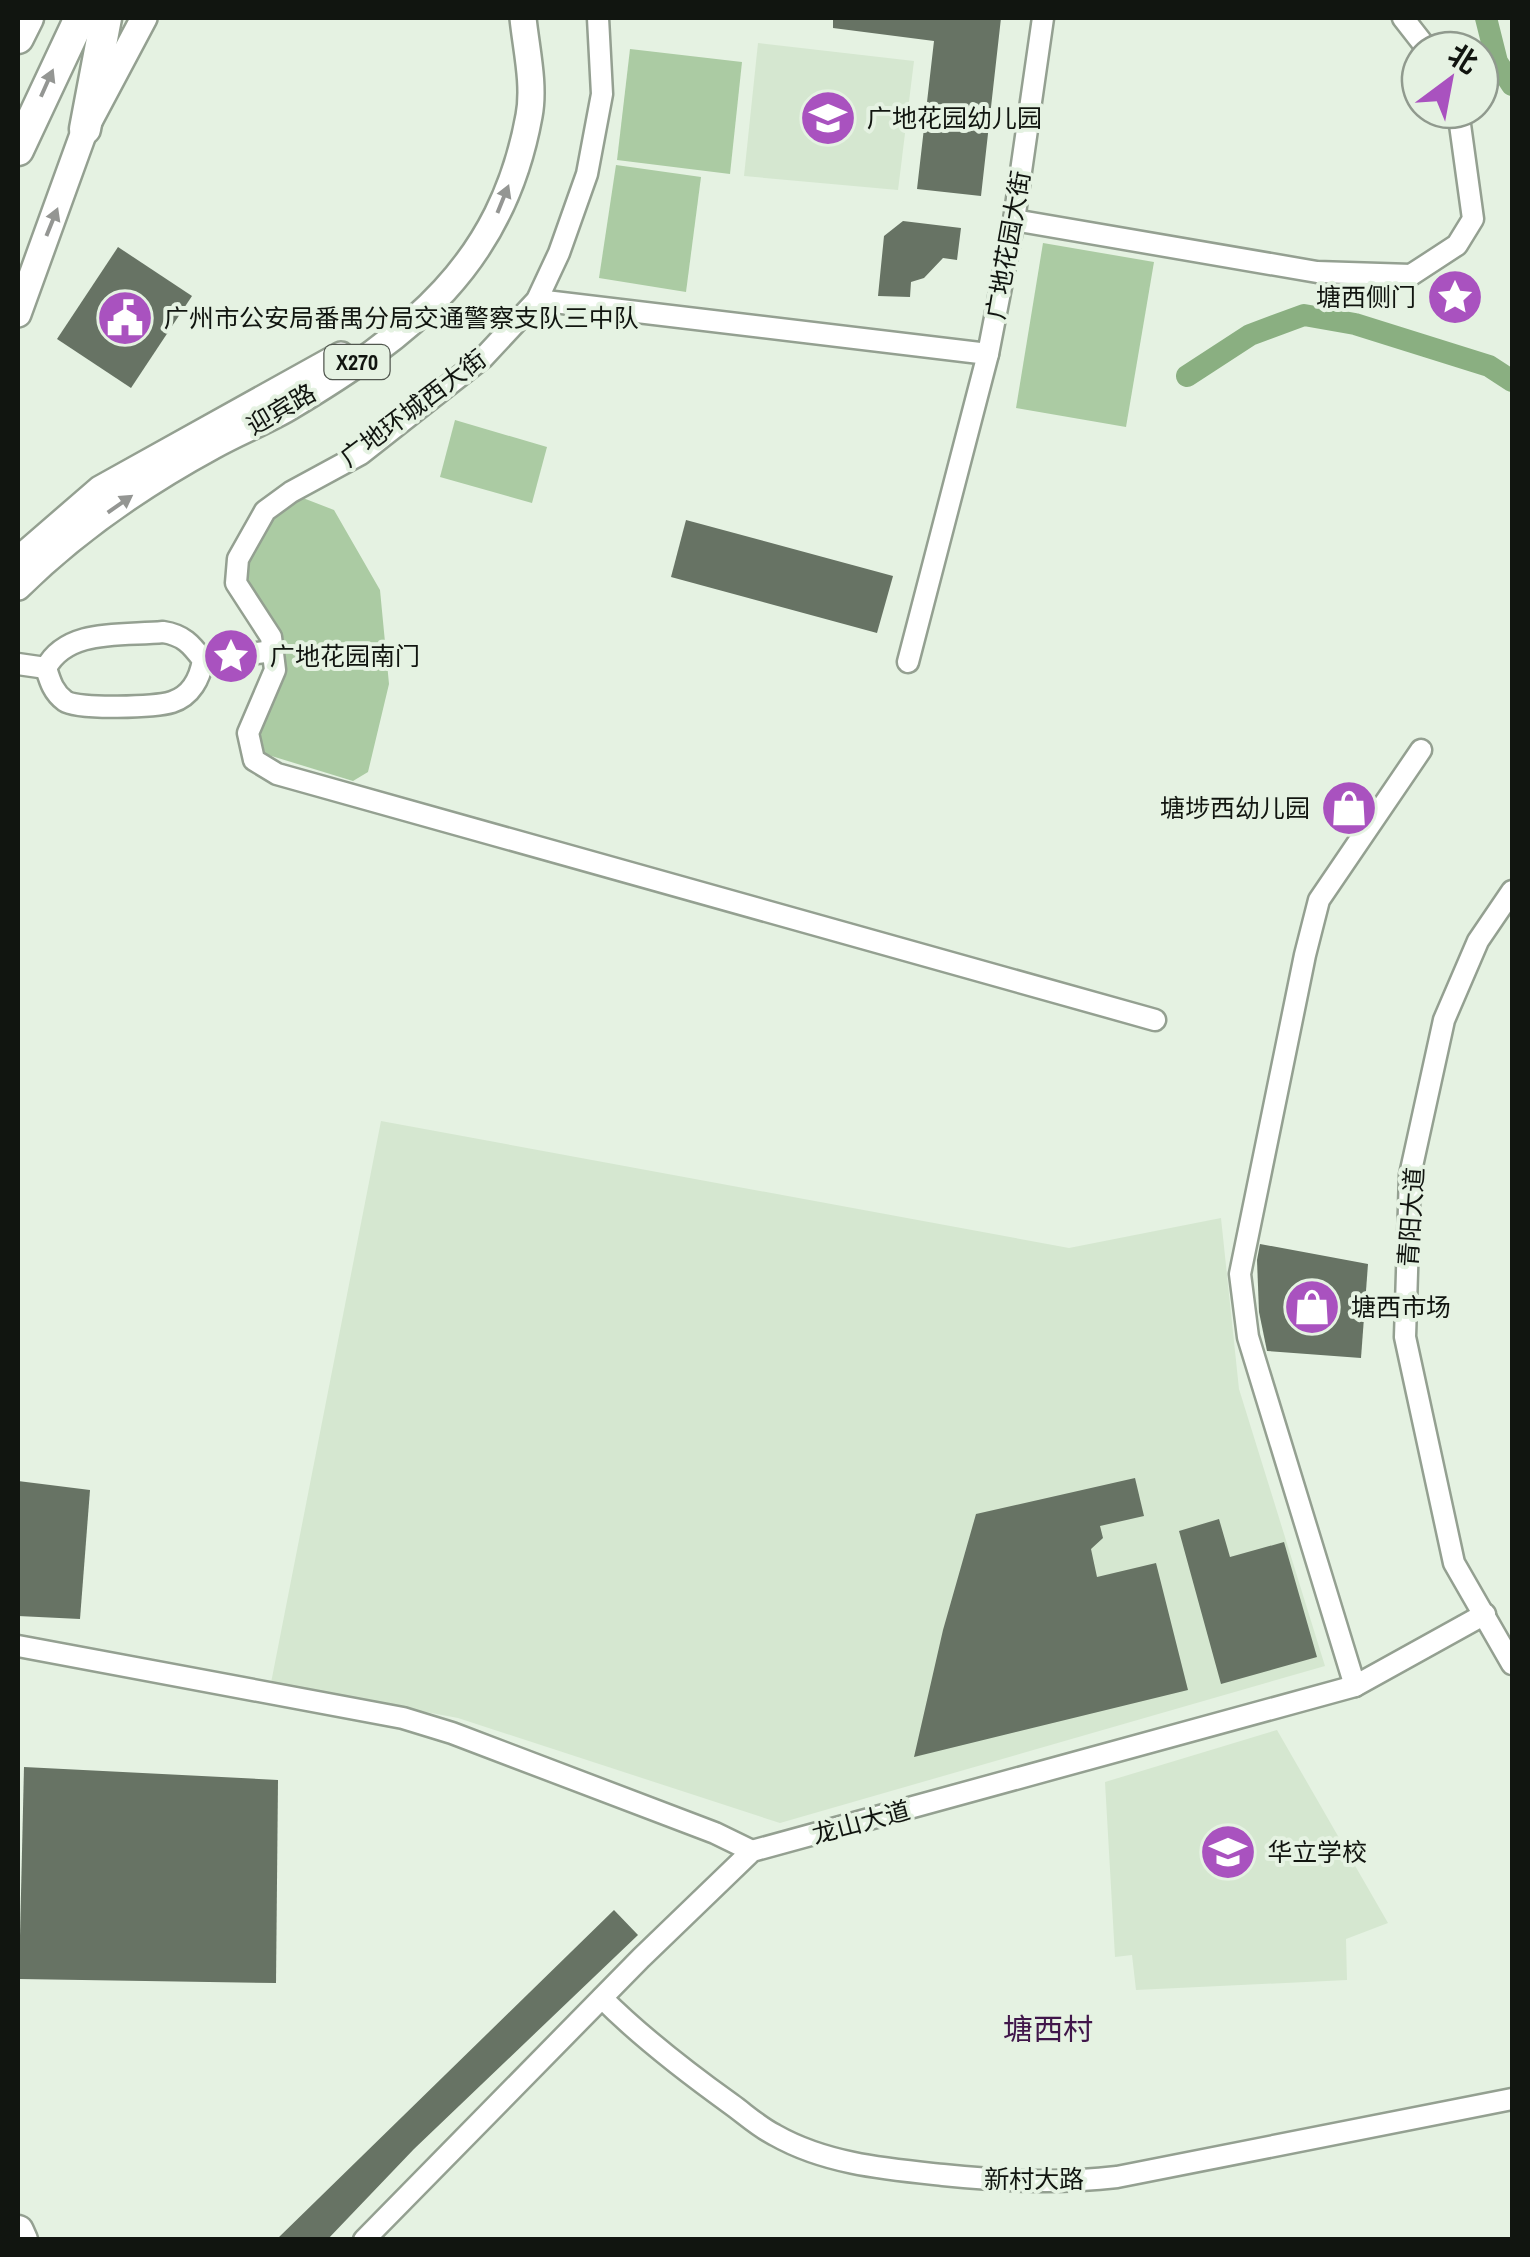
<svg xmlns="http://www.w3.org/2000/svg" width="1530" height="2257" font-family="'Archivo Narrow','Noto Sans SC',sans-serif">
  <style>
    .built { fill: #d5e7d0 }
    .green { fill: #abcba3 }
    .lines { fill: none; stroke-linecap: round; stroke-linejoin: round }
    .canal { stroke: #8aaf81; stroke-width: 22 }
    .building { fill: #677364 }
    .minor-casing { stroke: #94a091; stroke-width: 25 }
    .major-casing { stroke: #94a091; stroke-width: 30 }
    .highway-casing { stroke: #94a091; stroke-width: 35 }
    .minor { stroke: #fff; stroke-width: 20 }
    .major { stroke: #fff; stroke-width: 25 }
    .highway { stroke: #fff; stroke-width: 30 }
    .oneway { fill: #949693 }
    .labels { text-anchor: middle; stroke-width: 8; stroke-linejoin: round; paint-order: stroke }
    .shield { fill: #e5f2e2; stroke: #51574f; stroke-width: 2.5 }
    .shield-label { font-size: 22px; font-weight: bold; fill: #111510 }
    .poi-label { font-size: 25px; fill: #111510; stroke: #e5f2e2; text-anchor: start }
    .street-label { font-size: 25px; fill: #111510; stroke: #e5f2e2 }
    .quarter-label { font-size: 30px; fill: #40164a; stroke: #e5f2e2 }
  </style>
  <rect width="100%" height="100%" fill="#e5f2e2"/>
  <g class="built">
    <path d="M 758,43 L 914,61 L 898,190 L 744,176 Z"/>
    <path d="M 381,1121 L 1069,1248 L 1221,1218 L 1239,1389 L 1325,1666 L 780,1823 L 458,1718 L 271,1683 Z"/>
    <path d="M 1277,1730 L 1388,1923 L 1346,1939 L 1347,1980 L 1136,1990 L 1132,1955 L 1115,1957 L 1105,1782 Z"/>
  </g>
  <g class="green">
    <path d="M 630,49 L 742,62 L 730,174 L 617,160 Z"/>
    <path d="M 616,165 L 701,177 L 686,292 L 599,278 Z"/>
    <path d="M 1043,243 L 1154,262 L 1126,427 L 1016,408 Z"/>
    <path d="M 455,420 L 547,447 L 532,503 L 440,477 Z"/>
    <path d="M 303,498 L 334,510 L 380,590 L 389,684 L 368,772 L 353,781 L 265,754 L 259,729 L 285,667 L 277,629 L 247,584 L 246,560 L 272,518 Z"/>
  </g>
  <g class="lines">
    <g class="canal">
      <path d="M 1486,18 L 1497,62 L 1512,85"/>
      <path d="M 1187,376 L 1250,335 L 1304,315 L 1355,324 L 1489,366 L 1512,381"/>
    </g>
  </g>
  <g class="building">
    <path d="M 833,18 L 1001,18 L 981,196 L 917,189 L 934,41 L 833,28 Z"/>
    <path d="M 903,221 L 961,228 L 957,260 L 943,258 L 924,278 L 911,282 L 910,297 L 878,296 L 884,236 Z"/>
    <path d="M 118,247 L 192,296 L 131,388 L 57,339 Z"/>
    <path d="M 686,520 L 893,576 L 877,633 L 671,577 Z"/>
    <path d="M 1260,1244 L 1368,1264 L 1361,1358 L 1267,1351 L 1259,1312 L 1257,1260 Z"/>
    <path d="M 1135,1478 L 1144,1516 L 1100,1526 L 1103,1538 L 1091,1549 L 1097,1577 L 1156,1563 L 1188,1690 L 914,1757 L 943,1630 L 976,1514 Z"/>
    <path d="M 18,1481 L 90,1490 L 80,1619 L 18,1616 Z"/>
    <path d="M 1219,1519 L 1230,1557 L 1284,1542 L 1317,1657 L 1221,1684 L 1179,1531 Z"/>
    <path d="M 24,1767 L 278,1780 L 276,1983 L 19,1979 Z"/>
    <path d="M 614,1910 L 638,1935 L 414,2149 L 327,2240 L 276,2240 Z"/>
  </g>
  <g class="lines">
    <g class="minor-casing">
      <g id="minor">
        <path d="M 598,18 L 602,94 L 587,174 L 559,253 L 537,300 L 483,358 L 361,454 L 291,492 L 265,511 L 238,559 L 236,583 L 271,637 L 275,670 L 248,733 L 254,760 L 277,774 L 1155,1020"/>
        <path d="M 1403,18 L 1428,50"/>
        <path d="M 1014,220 L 1317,272 L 1411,275 L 1457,245 L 1473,219 L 1458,110"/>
        <path d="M 537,300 L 988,354"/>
        <path d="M 163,632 C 183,635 191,644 203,660 C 200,678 191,696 172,702 C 156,707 78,710 65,701 C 53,692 50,681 46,668 C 67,628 123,636 163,632 Z"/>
        <path d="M 203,660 L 273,651"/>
        <path d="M 908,662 L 988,354 L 1014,220 L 1043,18"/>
        <path d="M 18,664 L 46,668"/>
        <path d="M 1512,891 L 1478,941 L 1444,1020 L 1410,1175 L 1405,1337 L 1454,1563 L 1512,1664"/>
        <path d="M 18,1646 L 403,1718 L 452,1733 L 715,1833 L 752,1851"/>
        <path d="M 1355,1686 L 1248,1337 L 1240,1274 L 1305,955 L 1319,900 L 1421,750"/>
        <path d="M 602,1998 C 642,2038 685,2071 731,2104 C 745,2114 759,2127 775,2135 C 826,2164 886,2169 943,2175 C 1004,2181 1056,2184 1117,2177 L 1512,2099"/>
        <path d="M 364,2240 L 641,1958 L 752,1851 L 1355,1686 L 1485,1614"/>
      </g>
    </g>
    <g class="major-casing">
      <g id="major">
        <path d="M 18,314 L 85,129 L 144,18"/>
        <path d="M 18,560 L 100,489 L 341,355"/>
        <path d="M 18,587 C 75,531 143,484 213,446 C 238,432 264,422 288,408 C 410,335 502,265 529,116 C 535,85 526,48 523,18"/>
      </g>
    </g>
    <g class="highway-casing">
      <g id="highway">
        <path d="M 18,38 L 28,18"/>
        <path d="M 85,129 L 106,18"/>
        <path d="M 18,150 L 80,18"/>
        <path d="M 18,2231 L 22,2240"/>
      </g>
    </g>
    <use href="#minor" class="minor"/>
    <use href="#major" class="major"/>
    <use href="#highway" class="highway"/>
  </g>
  <defs><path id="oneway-solid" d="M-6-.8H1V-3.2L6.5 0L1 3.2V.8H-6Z" transform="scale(2.5)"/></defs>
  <g class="oneway">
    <use href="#oneway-solid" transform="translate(47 83) rotate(-66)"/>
    <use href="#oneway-solid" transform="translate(503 199) rotate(-68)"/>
    <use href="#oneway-solid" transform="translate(52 222) rotate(-68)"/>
    <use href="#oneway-solid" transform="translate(120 504) rotate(-35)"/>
  </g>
  <defs>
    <g id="school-disc" transform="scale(2.875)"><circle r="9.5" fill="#a952bf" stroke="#e5f2e2"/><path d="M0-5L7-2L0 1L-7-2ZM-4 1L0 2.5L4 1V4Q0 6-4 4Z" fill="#fff"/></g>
    <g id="sight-disc" transform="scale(2.875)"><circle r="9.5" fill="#a952bf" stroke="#e5f2e2"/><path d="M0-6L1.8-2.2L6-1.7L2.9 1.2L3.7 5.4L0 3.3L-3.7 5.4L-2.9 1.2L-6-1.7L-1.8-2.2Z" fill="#fff"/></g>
    <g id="civic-disc" transform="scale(2.875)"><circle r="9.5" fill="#a952bf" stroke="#e5f2e2"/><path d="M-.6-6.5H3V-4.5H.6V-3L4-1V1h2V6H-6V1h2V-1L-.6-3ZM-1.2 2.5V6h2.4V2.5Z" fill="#fff"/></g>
    <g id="shop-disc" transform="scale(2.875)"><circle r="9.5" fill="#a952bf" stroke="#e5f2e2"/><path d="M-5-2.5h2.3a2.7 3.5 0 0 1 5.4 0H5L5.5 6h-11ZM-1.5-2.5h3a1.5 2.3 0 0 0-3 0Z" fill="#fff"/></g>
  </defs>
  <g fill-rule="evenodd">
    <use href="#school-disc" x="828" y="118"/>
    <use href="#sight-disc" x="1455" y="297"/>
    <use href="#civic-disc" x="125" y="318"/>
    <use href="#sight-disc" x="231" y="656"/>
    <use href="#shop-disc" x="1349" y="808"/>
    <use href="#shop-disc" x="1312" y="1307"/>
    <use href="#school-disc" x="1228" y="1852"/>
  </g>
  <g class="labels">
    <rect class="shield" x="324.5" y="345" width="65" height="34" rx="8"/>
    <g class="shield-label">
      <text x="357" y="370">X270</text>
    </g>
    <g class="poi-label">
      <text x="867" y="127">广地花园幼儿园</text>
      <text x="1416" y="306" text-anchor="end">塘西侧门</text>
      <text x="164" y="327">广州市公安局番禺分局交通警察支队三中队</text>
      <text x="270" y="665">广地花园南门</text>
      <text x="1310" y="817" text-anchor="end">塘埗西幼儿园</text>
      <text x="1351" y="1316">塘西市场</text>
      <text x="1267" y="1861">华立学校</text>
    </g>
    <g class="street-label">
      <text transform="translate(1008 245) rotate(-80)" y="9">广地花园大街</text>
      <text transform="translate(413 408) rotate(-37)" y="9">广地环城西大街</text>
      <text transform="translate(281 409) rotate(-30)" y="9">迎宾路</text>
      <text transform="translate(1411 1217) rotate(-86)" y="9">青阳大道</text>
      <text transform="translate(861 1822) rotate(-15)" y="9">龙山大道</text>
      <text x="1034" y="2188">新村大路</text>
    </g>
    <g class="quarter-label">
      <text x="1048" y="2040">塘西村</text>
    </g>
  </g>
  <rect width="1530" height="2257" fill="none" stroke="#111510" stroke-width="40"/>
  <g transform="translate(1450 80) rotate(32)"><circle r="48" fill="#e5f2e2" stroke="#909a8e" stroke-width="2.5"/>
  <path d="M0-8L18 38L0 25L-18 38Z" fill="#a952bf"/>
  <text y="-15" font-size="28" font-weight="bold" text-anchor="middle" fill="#111510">北</text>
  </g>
</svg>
